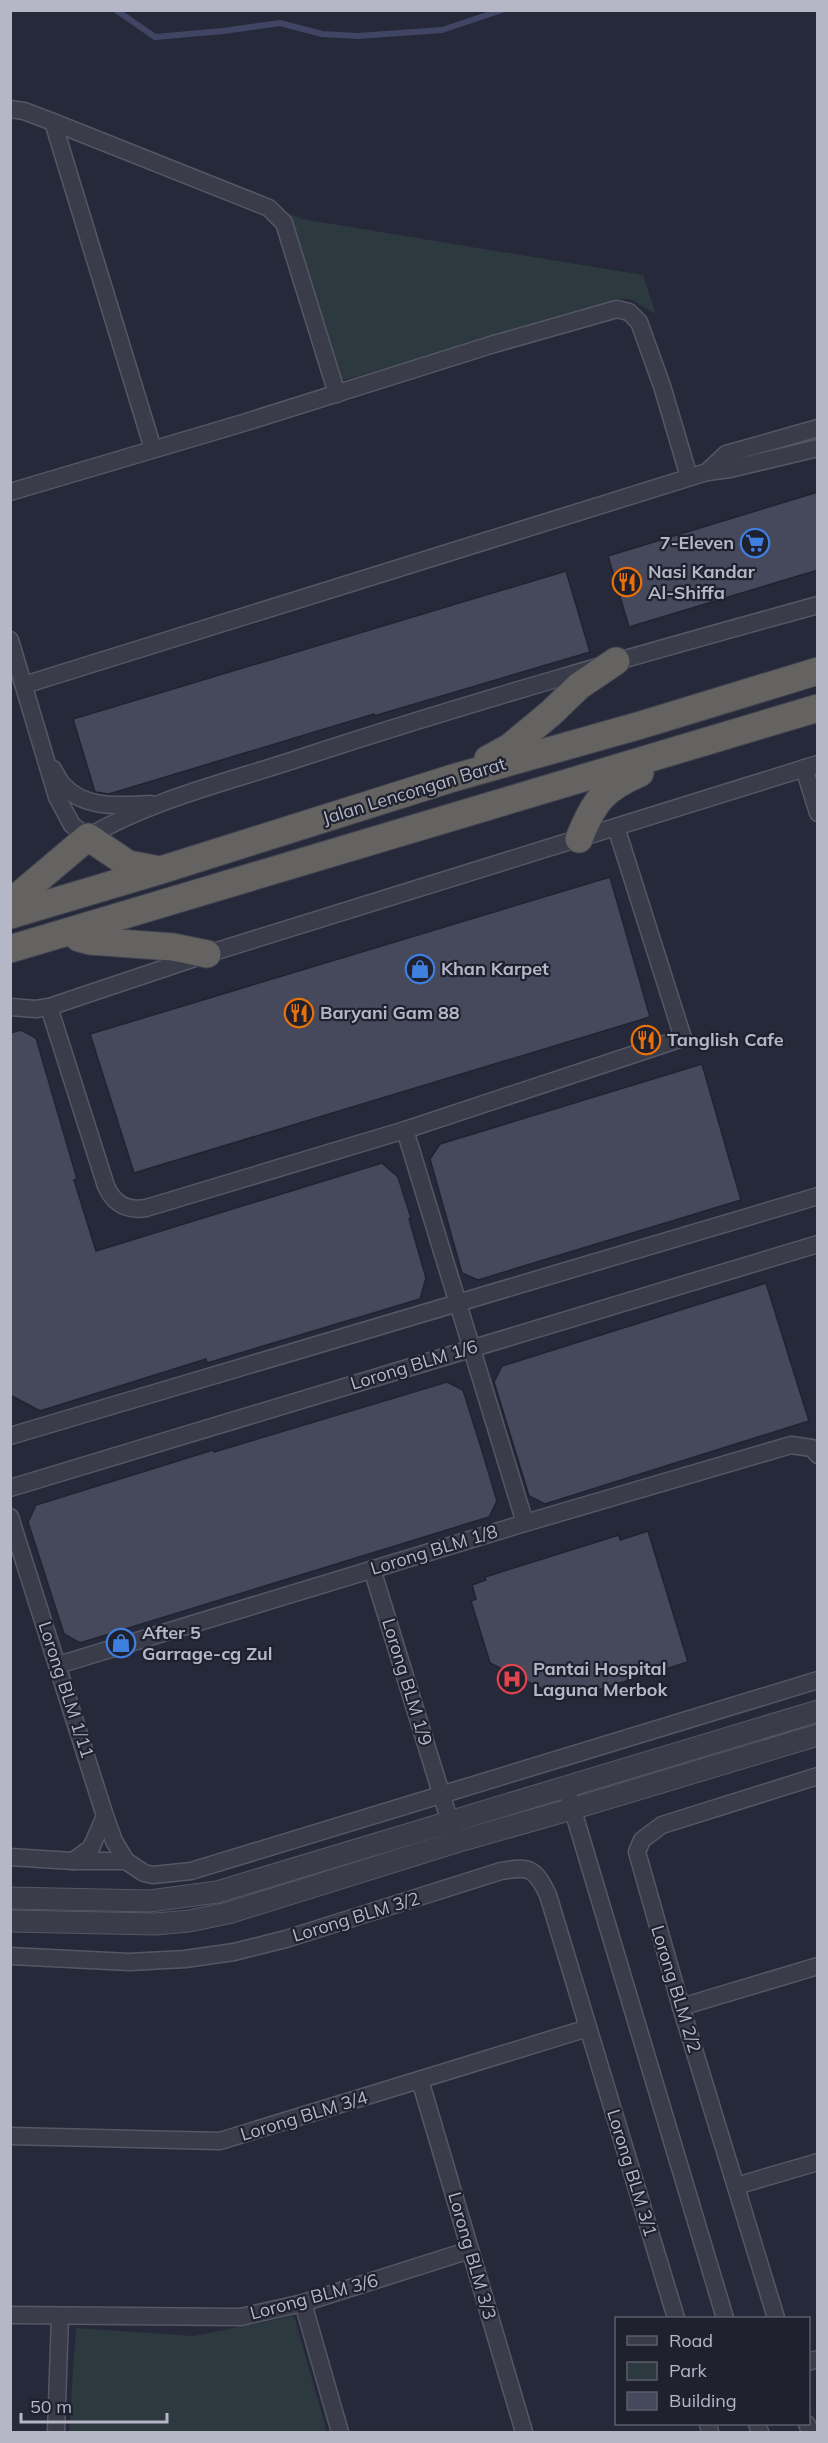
<svg xmlns="http://www.w3.org/2000/svg" width="828" height="2443" font-family="Mulish,sans-serif">
  <style>
    .green { fill: #2c393f }
    .lines { fill: none; stroke-linecap: round; stroke-linejoin: round }
    .stream { stroke: #404563; stroke-width: 6 }
    .building { fill: #46485b; stroke: #212331; stroke-width: 1.5 }
    .minor-casing { stroke: #555765; stroke-width: 19 }
    .tertiary-casing { stroke: #555765; stroke-width: 23 }
    .trunk-casing { stroke: #424452; stroke-width: 29 }
    .minor { stroke: #3a3c4a; stroke-width: 16 }
    .tertiary { stroke: #3a3c4a; stroke-width: 21 }
    .trunk { stroke: #646361; stroke-width: 27 }
    .labels { text-anchor: middle; stroke-width: 4.5; stroke-linejoin: round; paint-order: stroke }
    .poi-label { font-size: 18px; font-weight: bold; fill: #b5b7c6; stroke: #1f212f; text-anchor: start }
    .street-label { font-size: 18px; fill: #b5b7c6; stroke: #1f212f }
  </style>
  <rect width="100%" height="100%" fill="#26293a"/>
  <g class="green">
    <path d="M 281,210 L 302,219 L 643,275 L 656,314 L 630,299 L 619,299 L 341,381 Z"/>
    <path d="M 294,2316 L 327,2432 L 69,2432 L 76,2328 L 194,2336 Z"/>
  </g>
  <g class="lines">
    <path class="stream" d="M 116,10 L 155,37 L 223,31 L 280,23 L 322,34 L 358,36 L 442,30 L 502,10"/>
  </g>
  <g class="building">
    <path d="M 818,492 L 818,570 L 629,627 L 608,556 Z"/>
    <path d="M 566,571 L 590,652 L 374,716 L 374,714 L 109,794 L 95,792 L 73,719 Z"/>
    <path d="M 610,877 L 650,1017 L 134,1173 L 90,1034 Z"/>
    <path d="M 21,1030 L 36,1038 L 77,1179 L 74,1180 L 96,1251 L 382,1163 L 398,1177 L 411,1218 L 409,1219 L 426,1278 L 420,1299 L 207,1363 L 206,1359 L 40,1411 L 10,1395 L 10,1033 Z"/>
    <path d="M 702,1064 L 741,1200 L 478,1280 L 462,1273 L 430,1159 L 440,1144 Z"/>
    <path d="M 766,1283 L 809,1421 L 545,1504 L 529,1496 L 494,1382 L 502,1366 Z"/>
    <path d="M 447,1382 L 463,1390 L 483,1454 L 497,1501 L 489,1517 L 80,1643 L 64,1634 L 28,1522 L 36,1505 L 213,1450 L 214,1452 Z"/>
    <path d="M 648,1531 L 688,1662 L 565,1700 L 490,1663 L 471,1601 L 476,1599 L 472,1585 L 486,1580 L 485,1577 L 619,1535 L 620,1540 Z"/>
  </g>
  <g class="lines">
    <g class="minor-casing">
      <g id="minor">
        <path d="M 10,109 L 24,111 L 53,122 L 269,208 L 284,223 L 288,236 L 337,394"/>
        <path d="M 53,122 L 153,449"/>
        <path d="M 707,472 L 726,454 L 818,428"/>
        <path d="M 10,492 L 243,423 L 494,344 L 617,309 L 629,312 L 639,322 L 662,386 L 689,477"/>
        <path d="M 10,640 L 57,797 L 72,825 L 88,837 C 150,800 231,781 300,758 C 471,702 644,653 818,605"/>
        <path d="M 24,685 L 707,472 L 730,469 L 818,448"/>
        <path d="M 804,768 L 818,813"/>
        <path d="M 53,769 C 56,774 59,781 63,785 C 85,810 122,805 151,804"/>
        <path d="M 10,1007 L 36,1009 L 49,1007 L 207,954 L 818,764"/>
        <path d="M 49,1007 L 106,1186 C 114,1204 126,1211 146,1208 L 405,1130 L 683,1038 L 616,827"/>
        <path d="M 405,1130 L 525,1523"/>
        <path d="M 10,1436 L 818,1196"/>
        <path d="M 10,1488 L 818,1244"/>
        <path d="M 10,1517 L 105,1816 L 114,1841 L 126,1861"/>
        <path d="M 372,1569 L 453,1832"/>
        <path d="M 58,1665 L 525,1523 L 791,1445 L 812,1448 L 818,1455"/>
        <path d="M 566,1787 L 725,2318"/>
        <path d="M 10,1857 L 73,1861 L 126,1861 L 144,1873 L 153,1875 L 191,1871 L 818,1680"/>
        <path d="M 73,1861 L 91,1848 L 105,1816"/>
        <path d="M 10,1956 L 129,1962 L 185,1959 L 234,1952 L 286,1939 L 501,1871 C 530,1866 535,1868 548,1895 L 676,2318"/>
        <path d="M 681,2007 L 818,1966"/>
        <path d="M 420,2080 L 524,2432"/>
        <path d="M 10,2136 L 220,2141 L 588,2028"/>
        <path d="M 736,2186 L 818,2162"/>
        <path d="M 303,2303 L 340,2432"/>
        <path d="M 10,2315 L 241,2317 L 303,2303 L 470,2250"/>
        <path d="M 776,2318 L 681,2007 L 637,1852 L 642,1840 L 662,1825 L 818,1776"/>
        <path d="M 808,2362 L 818,2359"/>
        <path d="M 708,2424 L 710,2432"/>
        <path d="M 757,2424 L 760,2432"/>
        <path d="M 807,2424 L 810,2432"/>
        <path d="M 56,2432 L 60,2316"/>
      </g>
    </g>
    <g class="tertiary-casing">
      <g id="tertiary">
        <path d="M 10,1898 L 150,1901 L 217,1892 L 818,1711"/>
        <path d="M 10,1921 L 155,1924 L 189,1921 L 228,1913 L 456,1842 L 572,1809 L 818,1735"/>
      </g>
    </g>
    <g class="trunk-casing">
      <g id="trunk">
        <path d="M 488,759 L 510,747 L 551,713 L 579,686 L 616,661"/>
        <path d="M 579,839 C 594,801 603,789 640,773"/>
        <path d="M 10,903 L 88,837 L 128,864 L 160,870"/>
        <path d="M 10,915 L 161,870 L 453,778 L 641,725 L 818,671"/>
        <path d="M 71,931 L 79,938 L 90,941 L 173,947 L 207,954"/>
        <path d="M 10,949 L 818,708"/>
      </g>
    </g>
    <use href="#minor" class="minor"/>
    <use href="#tertiary" class="tertiary"/>
    <use href="#trunk" class="trunk"/>
  </g>
  <defs>
    <g id="supermarket-ring" transform="scale(1.5)"><circle r="9.5" fill="#1f212f" stroke="#3f7fe0" stroke-width="1.5"/><path d="M-6-5.5h2.5l.6 2H6L4.5 2H-2.5L-4.4-4H-6ZM-1.5 3.2a1.3 1.3 0 1 0 .1 0ZM3 3.2a1.3 1.3 0 1 0 .1 0Z" fill="#3f7fe0"/></g>
    <g id="restaurant-ring" transform="scale(1.5)"><circle r="9.5" fill="#1f212f" stroke="#e8710a" stroke-width="1.5"/><path d="M-5-6h1v4h1v-4h1v4h1v-4h1v5L-1.5 .5V6h-2V.5L-5-1ZM5-6V6H3V1.5H1.5Q1.5-4 5-6Z" fill="#e8710a"/></g>
    <g id="shop-ring" transform="scale(1.5)"><circle r="9.5" fill="#1f212f" stroke="#3f7fe0" stroke-width="1.5"/><path d="M-5-2.5h2.3a2.7 3.5 0 0 1 5.4 0H5L5.5 6h-11ZM-1.5-2.5h3a1.5 2.3 0 0 0-3 0Z" fill="#3f7fe0"/></g>
    <g id="hospital-ring" transform="scale(1.5)"><circle r="9.5" fill="#1f212f" stroke="#e0444e" stroke-width="1.5"/><path d="M-5-5h3v3.5h4V-5h3V5h-3V1.5h-4V5h-3Z" fill="#e0444e"/></g>
  </defs>
  <g fill-rule="evenodd">
    <use href="#supermarket-ring" x="755" y="543"/>
    <use href="#restaurant-ring" x="627" y="582"/>
    <use href="#shop-ring" x="420" y="969"/>
    <use href="#restaurant-ring" x="299" y="1013"/>
    <use href="#restaurant-ring" x="646" y="1040"/>
    <use href="#shop-ring" x="121" y="1643"/>
    <use href="#hospital-ring" x="512" y="1679"/>
  </g>
  <g class="labels">
    <g class="poi-label">
      <text x="734" y="549" text-anchor="end">7-Eleven</text>
      <text x="648" y="578">Nasi Kandar<tspan x="648" dy="21">Al-Shiffa</tspan></text>
      <text x="441" y="975">Khan Karpet</text>
      <text x="320" y="1019">Baryani Gam 88</text>
      <text x="667" y="1046">Tanglish Cafe</text>
      <text x="142" y="1639">After 5<tspan x="142" dy="21">Garrage-cg Zul</tspan></text>
      <text x="533" y="1675">Pantai Hospital<tspan x="533" dy="21">Laguna Merbok</tspan></text>
    </g>
    <g class="street-label">
      <text transform="translate(414 791) rotate(-17)" y="6">Jalan Lencongan Barat</text>
      <text transform="translate(414 1365) rotate(-17)" y="6">Lorong BLM 1/6</text>
      <text transform="translate(434 1550) rotate(-17)" y="6">Lorong BLM 1/8</text>
      <text transform="translate(407 1682) rotate(73)" y="6">Lorong BLM 1/9</text>
      <text transform="translate(66 1690) rotate(72)" y="6">Lorong BLM 1/11</text>
      <text transform="translate(356 1917) rotate(-17)" y="6">Lorong BLM 3/2</text>
      <text transform="translate(676 1989) rotate(73)" y="6">Lorong BLM 2/2</text>
      <text transform="translate(304 2116) rotate(-17)" y="6">Lorong BLM 3/4</text>
      <text transform="translate(632 2173) rotate(73)" y="6">Lorong BLM 3/1</text>
      <text transform="translate(472 2256) rotate(74)" y="6">Lorong BLM 3/3</text>
      <text transform="translate(314 2297) rotate(-15)" y="6">Lorong BLM 3/6</text>
    </g>
  </g>
  <rect width="828" height="2443" fill="none" stroke="#b5b7c6" stroke-width="24"/>
  <rect x="615" y="2317" width="195" height="108" fill="#1f212f" stroke="#5b5d6b" stroke-width="1.5"/>
  <rect x="627" y="2336" width="30" height="9" fill="#3a3c4a" stroke="#5b5d6b" stroke-width="1.5"/>
  <text x="669" y="2347" font-size="18" fill="#b5b7c6">Road</text>
  <rect x="627" y="2362" width="30" height="18" fill="#2c393f" stroke="#5b5d6b" stroke-width="1.5"/>
  <text x="669" y="2377" font-size="18" fill="#b5b7c6">Park</text>
  <rect x="627" y="2392" width="30" height="18" fill="#46485b" stroke="#5b5d6b" stroke-width="1.5"/>
  <text x="669" y="2407" font-size="18" fill="#b5b7c6">Building</text>
  <path d="M21 2413v9h146v-9" fill="none" stroke="#b5b7c6" stroke-width="3"/>
  <text x="30" y="2413" font-size="18" fill="#b5b7c6" stroke="#1f212f" stroke-width="4.5" paint-order="stroke">50 m</text>
</svg>
